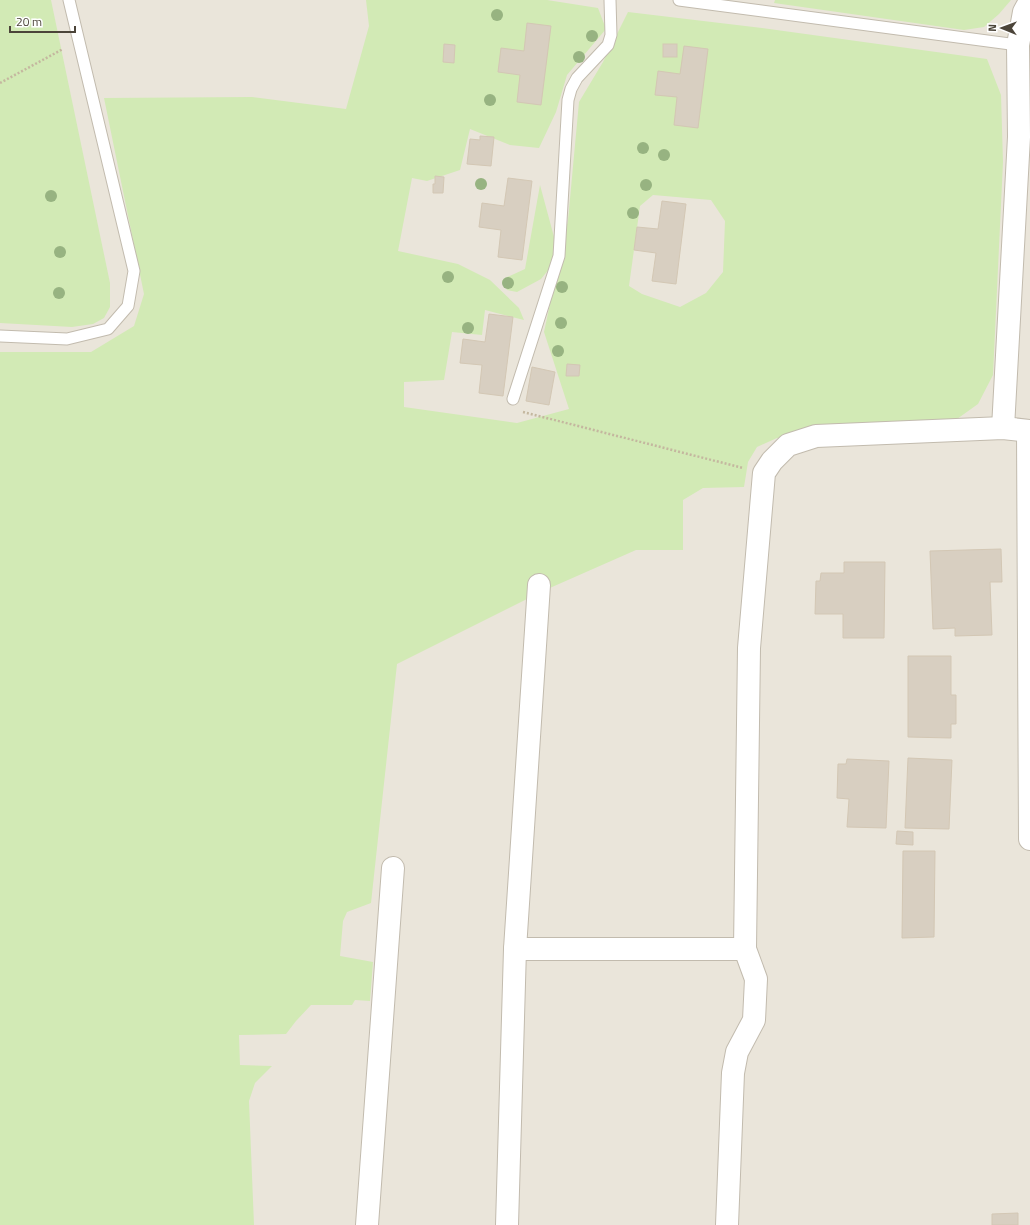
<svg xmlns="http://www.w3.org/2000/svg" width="1030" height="1225" font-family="'Titillium Web',sans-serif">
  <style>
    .residential { fill: #eae5da }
    .green { fill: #d2eab5; fill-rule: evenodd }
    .building { fill: #d8cfc1; stroke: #d3c7b4 }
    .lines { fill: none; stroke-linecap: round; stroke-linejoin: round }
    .lane-casing { stroke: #c2bbae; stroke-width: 13 }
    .street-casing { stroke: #c2bbae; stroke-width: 24 }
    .path { stroke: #c4b79f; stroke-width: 2.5; stroke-dasharray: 2 2; stroke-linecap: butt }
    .lane { stroke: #fff; stroke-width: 11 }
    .street { stroke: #fff; stroke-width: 22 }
    .tree { fill: #97b381 }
  </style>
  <rect width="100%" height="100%" fill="#f6f3ec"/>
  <rect class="residential" x="0" y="0" width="1030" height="1225"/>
  <g class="green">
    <path d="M 0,0 L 51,0 L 110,283 L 110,307 L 104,318 L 93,324 L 72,327 L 0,323 Z"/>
    <path d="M 366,0 L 547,0 L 598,8 L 606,29 L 567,75 L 556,112 L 539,148 L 510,145 L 470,129 L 460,170 L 427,181 L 412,178 L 398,251 L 458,264 L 490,280 L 519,308 L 524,320 L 485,310 L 482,335 L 452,332 L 444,380 L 404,382 L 404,407 L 517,423 L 569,409 L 544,332 L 568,220 L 579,102 L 603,62 L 628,12 L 762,28 L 987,59 L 1001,95 L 1003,162 L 993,375 L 978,404 L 957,419 L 777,438 L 757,447 L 748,462 L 744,487 L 703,488 L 683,500 L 683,550 L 636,550 L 543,591 L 397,664 L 371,903 L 347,912 L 343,921 L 340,956 L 373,962 L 370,1001 L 355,1000 L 352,1005 L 311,1005 L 296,1021 L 286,1034 L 239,1035 L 240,1065 L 272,1066 L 255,1083 L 249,1101 L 254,1225 L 0,1225 L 0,352 L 91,352 L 134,326 L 144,294 L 104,98 L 252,97 L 346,109 L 369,26 ZM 653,195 L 711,200 L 725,221 L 723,272 L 706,293 L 680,307 L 642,294 L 629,286 L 640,206 Z"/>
    <path d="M 775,0 L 1011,0 L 999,14 L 984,27 L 964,30 L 774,3 Z"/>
    <path d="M 540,185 L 557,248 L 554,263 L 541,279 L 517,292 L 507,290 L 502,281 L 505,278 L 525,269 Z"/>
  </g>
  <g class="building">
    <path d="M 527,23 L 551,26 L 541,105 L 517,102 L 520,75 L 498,72 L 501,48 L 524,51 Z"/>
    <path d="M 444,44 L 455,45 L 454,63 L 443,62 Z"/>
    <rect x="663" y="44" width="14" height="13"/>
    <path d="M 684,46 L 708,49 L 698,128 L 674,125 L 677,97 L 655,95 L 658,71 L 680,74 Z"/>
    <path d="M 480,136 L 494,137 L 491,166 L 467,164 L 470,139 L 480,140 Z"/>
    <path d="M 435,176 L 444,177 L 443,193 L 433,193 L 433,184 L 435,184 Z"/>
    <path d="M 508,178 L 532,181 L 522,260 L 498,257 L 501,230 L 479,227 L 482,203 L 504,206 Z"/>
    <path d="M 662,201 L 686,204 L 676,284 L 652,281 L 656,253 L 634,250 L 637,227 L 658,229 Z"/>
    <path d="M 489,314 L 513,317 L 503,396 L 479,393 L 482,365 L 460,363 L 463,339 L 485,342 Z"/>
    <path d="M 567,364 L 580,365 L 579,376 L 566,376 Z"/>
    <path d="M 532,367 L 555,372 L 549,405 L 526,401 Z"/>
    <path d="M 1001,549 L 1002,582 L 990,582 L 992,635 L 955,636 L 955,628 L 933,629 L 930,551 Z"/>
    <path d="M 844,562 L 885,562 L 884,638 L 843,638 L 843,614 L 815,614 L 816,581 L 820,581 L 821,573 L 844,573 Z"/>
    <path d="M 908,656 L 951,656 L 951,695 L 956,695 L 956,724 L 951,724 L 951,738 L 908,737 Z"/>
    <path d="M 908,758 L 952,760 L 949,829 L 905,828 Z"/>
    <path d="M 847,759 L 889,761 L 886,828 L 847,827 L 849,799 L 837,798 L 838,764 L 846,764 Z"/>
    <path d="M 897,831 L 913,832 L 913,845 L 896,844 Z"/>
    <path d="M 903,851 L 935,851 L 934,937 L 902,938 Z"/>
    <path d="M 1018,1213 L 1018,1225 L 992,1225 L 992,1214 Z"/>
  </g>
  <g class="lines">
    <g class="lane-casing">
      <g id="lane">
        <path d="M 679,0 L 1018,45"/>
        <path d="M 0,336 L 67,339 L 108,329 L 128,306 L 134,271 L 69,0"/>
        <path d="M 513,399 L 559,256 L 568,100 L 571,89 L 577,78 L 608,45 L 611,35 L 610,0"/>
      </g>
    </g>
    <g class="street-casing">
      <g id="street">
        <path d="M 1003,428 L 1019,137 L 1018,45 L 1024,12 L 1030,1"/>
        <path d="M 1028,431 L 1030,839"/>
        <path d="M 515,949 L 745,949"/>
        <path d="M 367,1225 L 393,868"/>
        <path d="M 507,1225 L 515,949 L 539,585"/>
        <path d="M 727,1225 L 733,1073 L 737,1052 L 754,1020 L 756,979 L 745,949 L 749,648 L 764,473 L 772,461 L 788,445 L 816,436 L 1003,428 L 1030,431"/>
      </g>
    </g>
    <g class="path">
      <path d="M 0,83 L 63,49"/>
      <path d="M 523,412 L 743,468"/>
    </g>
    <use href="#lane" class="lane"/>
    <use href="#street" class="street"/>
  </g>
  <g class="tree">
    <circle cx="497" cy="15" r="6"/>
    <circle cx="592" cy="36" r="6"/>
    <circle cx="579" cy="57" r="6"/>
    <circle cx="490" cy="100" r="6"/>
    <circle cx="643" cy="148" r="6"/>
    <circle cx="664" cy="155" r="6"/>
    <circle cx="481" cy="184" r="6"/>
    <circle cx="646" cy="185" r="6"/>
    <circle cx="51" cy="196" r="6"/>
    <circle cx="633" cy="213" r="6"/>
    <circle cx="60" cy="252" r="6"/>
    <circle cx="448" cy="277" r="6"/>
    <circle cx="508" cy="283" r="6"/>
    <circle cx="562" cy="287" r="6"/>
    <circle cx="59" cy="293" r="6"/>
    <circle cx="561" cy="323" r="6"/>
    <circle cx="468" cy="328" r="6"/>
    <circle cx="558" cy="351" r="6"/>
  </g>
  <g transform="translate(1002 28) rotate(271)" stroke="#ffffff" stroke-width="3" paint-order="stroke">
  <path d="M0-3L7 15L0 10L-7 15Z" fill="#4b4439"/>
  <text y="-6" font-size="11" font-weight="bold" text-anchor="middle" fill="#4b4439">N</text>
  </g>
  <path d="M10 26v6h65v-6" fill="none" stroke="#4b4439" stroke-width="2"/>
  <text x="16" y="26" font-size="12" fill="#4b4439" stroke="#ffffff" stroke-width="3" paint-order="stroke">20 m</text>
</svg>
